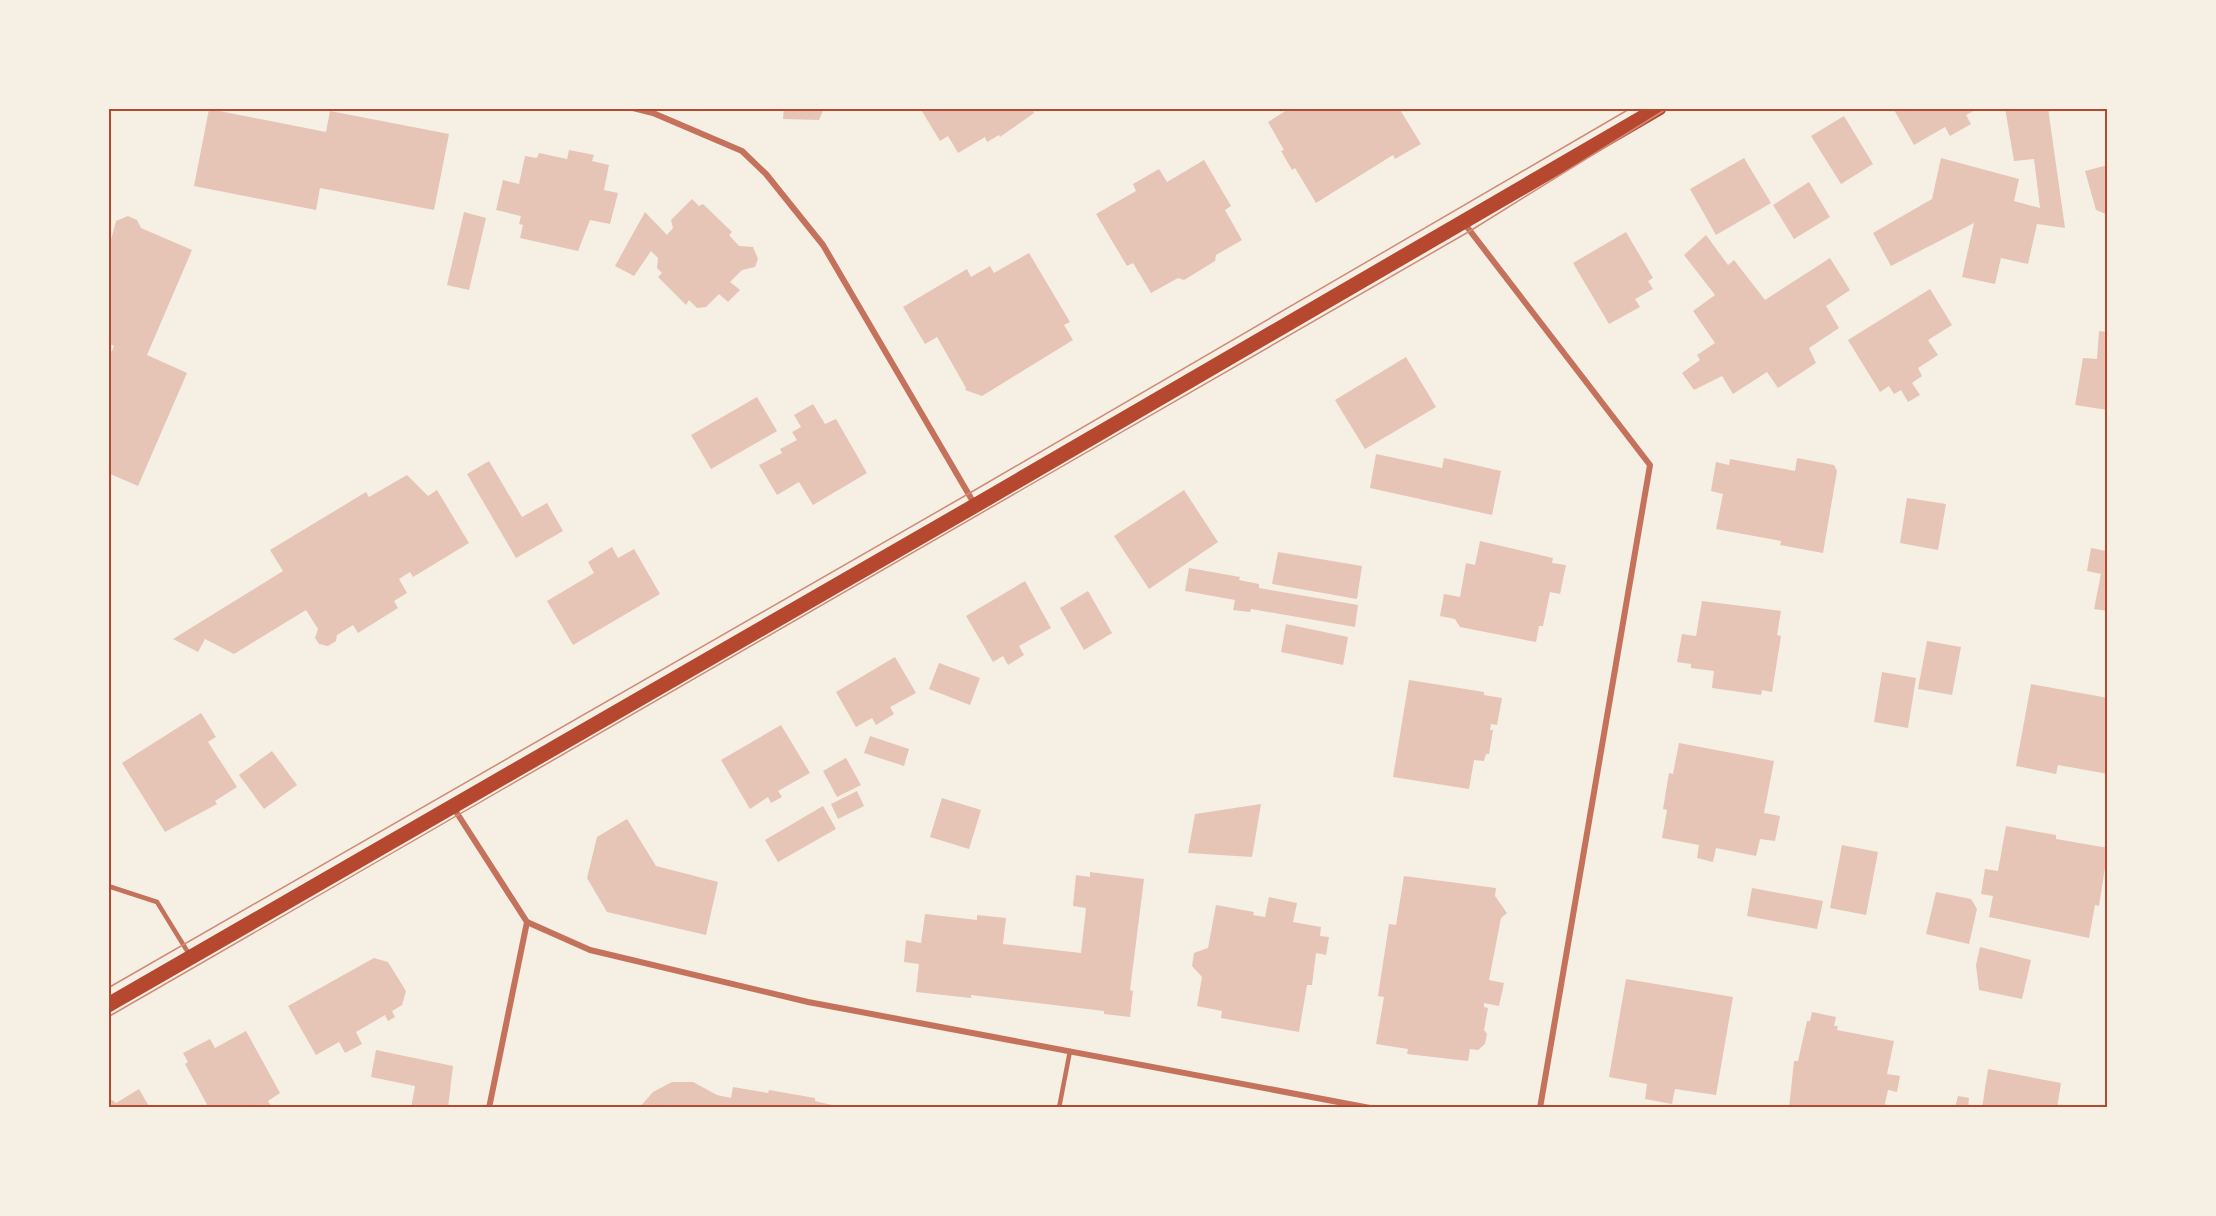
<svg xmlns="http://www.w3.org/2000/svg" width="2216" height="1216" font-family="Helvetica,sans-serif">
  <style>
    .building { fill: #e6c5b7 }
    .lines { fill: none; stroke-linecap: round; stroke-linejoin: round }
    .service { stroke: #c5725c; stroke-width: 4.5 }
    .minor { stroke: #c5725c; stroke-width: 6 }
    .primary { stroke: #b5482f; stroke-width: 15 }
    .tram { stroke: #cf8b77; stroke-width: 1.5 }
    .neatline { fill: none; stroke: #b5482f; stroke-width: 2 }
  </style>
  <rect width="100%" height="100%" fill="#f6efe4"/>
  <g class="building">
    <path d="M 784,108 L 824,108 L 819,120 L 783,119 Z"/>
    <path d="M 920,108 L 1031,108 L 1034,113 L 1000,137 L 999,135 L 987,142 L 985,137 L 958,153 L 948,136 L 940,141 Z"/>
    <path d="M 1290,108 L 1399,108 L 1421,144 L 1395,159 L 1393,155 L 1316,203 L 1295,168 L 1292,170 L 1281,151 L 1284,150 L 1268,122 Z"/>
    <path d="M 1893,108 L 1979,108 L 1966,115 L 1971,124 L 1950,136 L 1945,127 L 1914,145 Z"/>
    <path d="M 2005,108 L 2048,108 L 2065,228 L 2037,224 L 2028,264 L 2001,258 L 1995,284 L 1962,277 L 1974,223 L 1891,266 L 1873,233 L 1932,199 L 1941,158 L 2019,179 L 2014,201 L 2040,208 L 2034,159 L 2014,161 Z"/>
    <path d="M 209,109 L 326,132 L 330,111 L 449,134 L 434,210 L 320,188 L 316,210 L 194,186 Z"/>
    <path d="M 1844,116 L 1873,164 L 1841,184 L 1811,136 Z"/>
    <path d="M 569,150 L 594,155 L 592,161 L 609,165 L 604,190 L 618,193 L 610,224 L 590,220 L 578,251 L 520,238 L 523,225 L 519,224 L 521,216 L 496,210 L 503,180 L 519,184 L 525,156 L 537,158 L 539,153 L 567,159 Z"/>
    <path d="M 1744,158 L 1771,203 L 1716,235 L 1690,189 Z"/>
    <path d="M 1204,160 L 1231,206 L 1225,210 L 1242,240 L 1216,255 L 1215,261 L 1184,280 L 1178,278 L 1151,293 L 1133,263 L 1127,266 L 1096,214 L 1136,191 L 1133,184 L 1159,169 L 1167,182 Z"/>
    <path d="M 2108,165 L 2108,215 L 2096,210 L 2085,171 Z"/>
    <path d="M 1809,182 L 1830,217 L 1794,239 L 1773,205 Z"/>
    <path d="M 692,199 L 699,206 L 703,204 L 732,232 L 729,235 L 739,246 L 753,247 L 758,259 L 755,267 L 742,270 L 730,282 L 740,290 L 728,302 L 719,294 L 706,307 L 697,308 L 689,300 L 686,305 L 658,277 L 662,273 L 657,268 L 658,258 L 651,251 L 634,276 L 615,266 L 645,212 L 667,235 L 673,228 L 671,220 Z"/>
    <path d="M 464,212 L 486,218 L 469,290 L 447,285 Z"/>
    <path d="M 128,216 L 137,220 L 141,228 L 192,250 L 147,355 L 187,373 L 138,486 L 108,473 L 108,360 L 114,346 L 108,343 L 108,251 L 116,221 Z"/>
    <path d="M 1626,232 L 1653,278 L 1648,281 L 1653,289 L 1635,299 L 1640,307 L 1609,324 L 1573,263 Z"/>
    <path d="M 1706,235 L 1728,265 L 1734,260 L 1765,300 L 1830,258 L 1850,290 L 1826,306 L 1839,328 L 1809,348 L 1816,363 L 1778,388 L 1767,372 L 1733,394 L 1722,376 L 1694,390 L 1682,373 L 1700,360 L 1697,355 L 1715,343 L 1693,311 L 1715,295 L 1684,255 Z"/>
    <path d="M 1029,253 L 1070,322 L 1064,325 L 1073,340 L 982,396 L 965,390 L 966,388 L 937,337 L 925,344 L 903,307 L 967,269 L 971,277 L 990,266 L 994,273 Z"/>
    <path d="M 1930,289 L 1952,325 L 1928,340 L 1938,355 L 1918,368 L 1922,376 L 1912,383 L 1920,395 L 1908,402 L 1901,390 L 1894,394 L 1889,386 L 1880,392 L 1848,340 Z"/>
    <path d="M 2099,331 L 2108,332 L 2108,410 L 2075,405 L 2083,358 L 2097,359 Z"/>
    <path d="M 1406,357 L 1436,407 L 1365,449 L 1335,400 Z"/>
    <path d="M 757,397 L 777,431 L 711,469 L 691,435 Z"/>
    <path d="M 813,404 L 825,424 L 836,419 L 867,473 L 813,505 L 799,482 L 777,495 L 759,465 L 782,453 L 780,449 L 797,440 L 792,432 L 801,427 L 794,415 Z"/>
    <path d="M 1376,454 L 1442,468 L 1444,458 L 1501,471 L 1492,515 L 1370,488 Z"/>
    <path d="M 1797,458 L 1834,465 L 1837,471 L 1823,553 L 1780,545 L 1781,541 L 1716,529 L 1723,494 L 1711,491 L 1716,462 L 1729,465 L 1730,459 L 1795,471 Z"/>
    <path d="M 489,461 L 522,517 L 547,503 L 563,531 L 516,558 L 467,474 Z"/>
    <path d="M 407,475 L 428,496 L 437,490 L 469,543 L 413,577 L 410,572 L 399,579 L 407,593 L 394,601 L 398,608 L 358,633 L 353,625 L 337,635 L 336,641 L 328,646 L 319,644 L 315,638 L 318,629 L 306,610 L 234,654 L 205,639 L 198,652 L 173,639 L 283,571 L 270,550 L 366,492 L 369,497 Z"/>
    <path d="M 1184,490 L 1218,542 L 1149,589 L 1114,536 Z"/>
    <path d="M 1907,498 L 1946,504 L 1938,550 L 1900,543 Z"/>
    <path d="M 1480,541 L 1553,558 L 1552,563 L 1566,565 L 1560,594 L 1550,592 L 1543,626 L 1539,626 L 1536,642 L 1460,627 L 1455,619 L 1440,616 L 1444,594 L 1460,597 L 1466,563 L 1475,565 Z"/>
    <path d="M 2107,544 L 2108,544 L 2108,611 L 2094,609 L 2101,574 L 2087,571 L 2091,548 L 2106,551 Z"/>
    <path d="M 612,547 L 618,558 L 634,549 L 660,594 L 573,645 L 547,601 L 594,573 L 588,562 Z"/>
    <path d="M 1278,552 L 1362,566 L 1357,599 L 1272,584 Z"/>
    <path d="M 1189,568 L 1240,577 L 1239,580 L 1259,584 L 1259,588 L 1358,605 L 1355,627 L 1251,609 L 1250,612 L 1233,610 L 1235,600 L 1185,591 Z"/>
    <path d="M 1025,581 L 1051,628 L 1019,646 L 1024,655 L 1008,665 L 1003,656 L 993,662 L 966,616 Z"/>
    <path d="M 1088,591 L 1112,633 L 1084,650 L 1060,608 Z"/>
    <path d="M 1702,601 L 1781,611 L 1777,635 L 1781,636 L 1772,692 L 1762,690 L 1761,695 L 1712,688 L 1714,671 L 1691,668 L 1691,664 L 1677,662 L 1682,634 L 1696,636 Z"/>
    <path d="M 1286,624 L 1348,637 L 1343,665 L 1281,652 Z"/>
    <path d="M 1927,641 L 1961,647 L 1952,695 L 1918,689 Z"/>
    <path d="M 895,657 L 916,693 L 890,707 L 894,714 L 876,725 L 872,718 L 856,727 L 836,692 Z"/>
    <path d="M 939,663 L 980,678 L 970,705 L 929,689 Z"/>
    <path d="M 1882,672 L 1916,678 L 1908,728 L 1874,722 Z"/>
    <path d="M 1409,680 L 1484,692 L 1484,695 L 1502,698 L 1497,725 L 1491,724 L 1490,730 L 1493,730 L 1489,754 L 1486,754 L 1484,761 L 1474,760 L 1469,789 L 1393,777 Z"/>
    <path d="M 2031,684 L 2108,698 L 2108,774 L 2058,765 L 2056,774 L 2016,766 Z"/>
    <path d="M 201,713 L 216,737 L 208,742 L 237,787 L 215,801 L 217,804 L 165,832 L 122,763 Z"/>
    <path d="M 781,725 L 810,773 L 778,791 L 782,797 L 771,803 L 768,797 L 750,809 L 721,760 Z"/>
    <path d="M 870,736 L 909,749 L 904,766 L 864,753 Z"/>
    <path d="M 1679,743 L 1774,761 L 1764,813 L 1780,816 L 1775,841 L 1760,839 L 1756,856 L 1716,848 L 1713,862 L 1697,858 L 1699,845 L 1662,838 L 1667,810 L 1663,809 L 1669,773 L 1673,774 Z"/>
    <path d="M 272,751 L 297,785 L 264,809 L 239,775 Z"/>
    <path d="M 846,758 L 861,785 L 837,797 L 823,771 Z"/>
    <path d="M 857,791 L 864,806 L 838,819 L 831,804 Z"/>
    <path d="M 942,798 L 981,810 L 969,849 L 930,837 Z"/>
    <path d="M 1261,804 L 1252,857 L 1188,853 L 1195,814 Z"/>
    <path d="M 823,806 L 836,829 L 778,862 L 765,840 Z"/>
    <path d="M 627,819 L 656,866 L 718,882 L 706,935 L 607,912 L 587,878 L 597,837 Z"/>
    <path d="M 2006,826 L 2056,835 L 2056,839 L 2108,848 L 2099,906 L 2095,905 L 2089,938 L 1989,917 L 1993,896 L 1981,894 L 1985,869 L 1998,871 Z"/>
    <path d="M 1842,845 L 1878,852 L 1866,915 L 1830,908 Z"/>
    <path d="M 1090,872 L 1144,879 L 1130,990 L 1133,991 L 1130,1017 L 1104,1014 L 1104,1011 L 971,995 L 971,998 L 916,992 L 919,964 L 904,962 L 906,940 L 921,943 L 925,914 L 977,920 L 977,915 L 1006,918 L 1003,944 L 1081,953 L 1086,908 L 1073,906 L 1076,875 L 1090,877 Z"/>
    <path d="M 1404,876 L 1496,888 L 1495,896 L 1507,913 L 1501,918 L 1489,980 L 1504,983 L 1499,1006 L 1484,1003 L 1484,1007 L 1488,1008 L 1484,1030 L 1487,1034 L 1485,1044 L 1478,1050 L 1470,1049 L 1468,1061 L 1407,1054 L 1408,1049 L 1376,1044 L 1384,997 L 1378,996 L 1389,924 L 1396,925 Z"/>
    <path d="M 1752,888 L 1823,901 L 1817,929 L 1747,916 Z"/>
    <path d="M 1936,892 L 1971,899 L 1977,909 L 1969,944 L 1926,934 Z"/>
    <path d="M 1269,897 L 1297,903 L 1293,922 L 1321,927 L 1320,936 L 1329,937 L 1326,955 L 1316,953 L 1312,985 L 1307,985 L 1299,1032 L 1221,1018 L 1222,1011 L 1197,1006 L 1202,977 L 1192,966 L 1194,953 L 1208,948 L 1216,905 L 1254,912 L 1253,915 L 1265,917 Z"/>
    <path d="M 1980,947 L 2031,960 L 2022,999 L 1979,990 L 1976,965 Z"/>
    <path d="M 374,958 L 388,962 L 406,991 L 402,1005 L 392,1011 L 395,1017 L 388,1021 L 385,1015 L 356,1032 L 362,1044 L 345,1053 L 339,1042 L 316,1055 L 288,1006 Z"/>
    <path d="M 1626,979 L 1733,997 L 1716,1095 L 1675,1089 L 1672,1104 L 1645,1099 L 1647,1084 L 1609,1077 Z"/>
    <path d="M 1812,1012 L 1836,1017 L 1834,1026 L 1838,1026 L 1837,1030 L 1894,1041 L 1887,1074 L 1900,1076 L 1897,1092 L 1888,1090 L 1884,1108 L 1789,1108 L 1794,1061 L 1798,1061 L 1807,1021 L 1810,1021 Z"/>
    <path d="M 246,1031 L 280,1093 L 268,1101 L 272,1108 L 209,1108 L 185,1064 L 188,1062 L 183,1053 L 210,1039 L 215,1048 Z"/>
    <path d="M 376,1050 L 453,1066 L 448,1108 L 411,1108 L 415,1086 L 371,1077 Z"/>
    <path d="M 1988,1069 L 2061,1083 L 2057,1108 L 1982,1108 Z"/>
    <path d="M 672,1082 L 693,1082 L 717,1095 L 731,1098 L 733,1087 L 768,1093 L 769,1090 L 815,1098 L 815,1101 L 844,1108 L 639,1108 L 653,1092 Z"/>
    <path d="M 139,1089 L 150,1108 L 108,1108 L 108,1097 L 116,1103 Z"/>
    <path d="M 1958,1096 L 1969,1098 L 1968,1108 L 1955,1108 Z"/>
  </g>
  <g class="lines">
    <g class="service">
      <path d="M 108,886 L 157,902 L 189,954"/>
      <path d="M 1059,1108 L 1070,1051"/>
    </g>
    <g class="minor">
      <path d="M 633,108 L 653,113 L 742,151 L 766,174 L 823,245 L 975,505"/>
      <path d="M 1464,223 L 1650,465 L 1540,1108"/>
      <path d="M 453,807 L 527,922 L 489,1108"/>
      <path d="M 527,922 L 590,950 L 808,1002 L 1370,1108"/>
    </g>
    <path class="primary" d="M 108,1005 L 976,505 L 1659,108"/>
    <g class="tram">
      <path d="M 108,988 L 968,494 L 1631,108"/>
      <path d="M 108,1017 L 1470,231 L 1668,108"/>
    </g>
  </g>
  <rect width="2216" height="1216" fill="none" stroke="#f6efe4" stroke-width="219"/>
  <rect x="110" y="110" width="1996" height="996" class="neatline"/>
</svg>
